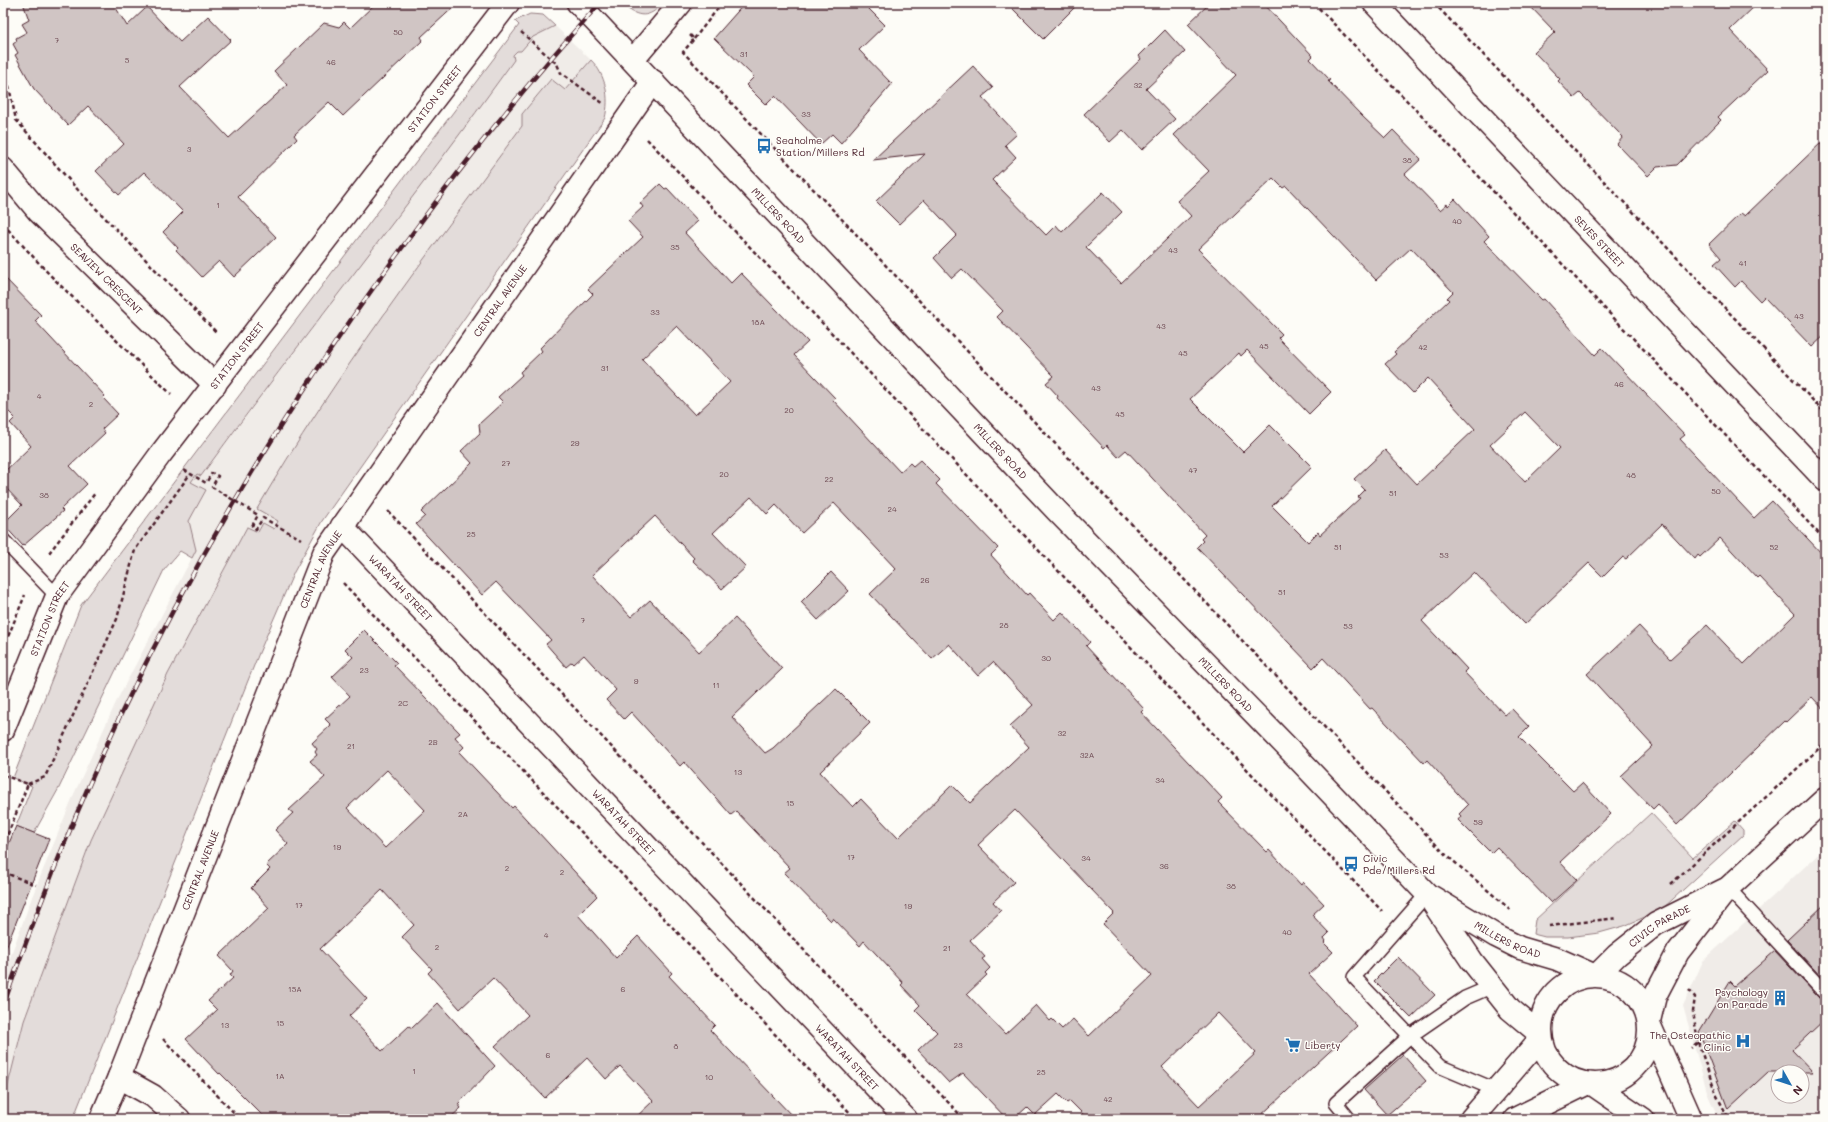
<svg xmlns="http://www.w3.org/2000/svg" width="1828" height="1122" font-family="Mali,sans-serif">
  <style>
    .built { fill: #f0ece8; fill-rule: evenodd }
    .green { fill: #e3dcda; stroke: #967e82 }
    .building { fill: #d0c5c4; stroke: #4a1f2b; fill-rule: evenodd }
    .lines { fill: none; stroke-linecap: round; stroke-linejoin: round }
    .lane-casing { stroke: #4a1f2b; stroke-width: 16 }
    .street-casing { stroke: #4a1f2b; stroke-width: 25 }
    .secondary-casing { stroke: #4a1f2b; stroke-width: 25 }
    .path { stroke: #4a1f2b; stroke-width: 2.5; stroke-dasharray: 4 3; stroke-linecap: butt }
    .lane { stroke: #fdfcf7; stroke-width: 13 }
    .street { stroke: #fdfcf7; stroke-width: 22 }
    .secondary { stroke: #fdfcf7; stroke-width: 22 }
    .rail-casing { stroke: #4a1f2b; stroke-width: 4.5 }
    .rail { stroke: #fdfcf7; stroke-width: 3; stroke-dasharray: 9; stroke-linecap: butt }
    .labels { text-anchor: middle; stroke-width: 3; stroke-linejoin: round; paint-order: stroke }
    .number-label { font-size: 8px; fill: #6c4851 }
    .street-label { font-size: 10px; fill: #4a1f2b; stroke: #fdfcf7 }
    .poi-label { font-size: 10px; fill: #4a1f2b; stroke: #fdfcf7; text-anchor: start }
  </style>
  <rect width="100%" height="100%" fill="#fdfcf7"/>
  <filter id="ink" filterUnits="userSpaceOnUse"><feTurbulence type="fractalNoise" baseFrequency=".025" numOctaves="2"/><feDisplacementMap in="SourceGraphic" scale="8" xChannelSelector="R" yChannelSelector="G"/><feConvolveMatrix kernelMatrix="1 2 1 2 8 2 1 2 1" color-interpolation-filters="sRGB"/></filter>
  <g filter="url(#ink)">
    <g class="built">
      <path d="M 555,26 L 591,60 L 565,90 L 551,79 L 522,114 L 522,126 L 258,509 L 278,521 L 274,530 L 263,523 L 258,532 L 247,527 L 168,674 L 91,840 L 24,1021 L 3,1105 L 3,977 L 32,897 L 74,794 L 118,698 L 196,550 L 189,521 L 206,490 L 191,482 L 197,474 L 201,476 L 514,61 L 513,56 L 517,51 L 521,51 L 533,37 Z"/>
      <path d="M 1825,848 L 1825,1119 L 1719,1119 L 1708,1095 L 1683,1006 L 1703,961 ZM 1778,1072 L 1802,1072 L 1802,1096 L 1778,1096 Z"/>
    </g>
    <g class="green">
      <path d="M 625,3 L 663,3 C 649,19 638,18 623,5 Z"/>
      <path d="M 530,14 L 543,15 L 555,26 L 533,37 L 521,51 L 517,51 L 513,55 L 514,60 C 413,201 303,336 201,476 L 197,474 L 191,482 L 206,490 L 189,521 L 196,550 L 192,558 L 180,551 L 164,570 L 59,788 L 34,833 L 16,826 L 32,786 L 13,778 L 81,605 L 519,25 L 515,21 Z"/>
      <path d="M 591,60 C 606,75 610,98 605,118 L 322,521 L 294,572 L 259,653 L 73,1119 L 3,1119 L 3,1105 L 24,1021 L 91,840 L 168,674 L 247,527 L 258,532 L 263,523 L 274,529 L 278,521 L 257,509 C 335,375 430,251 522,126 L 522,114 L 551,79 L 565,90 Z"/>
      <path d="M 1651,813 L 1693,858 L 1735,821 L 1743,830 L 1743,835 L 1661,910 L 1624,926 L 1599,933 L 1568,937 L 1545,937 L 1533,934 L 1535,920 Z"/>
    </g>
    <g class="building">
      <path d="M 23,3 L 113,3 L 127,26 L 147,7 L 180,42 L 208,16 L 231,40 L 180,87 L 229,138 L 287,85 L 274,71 L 324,23 L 339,27 L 344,22 L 350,28 L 376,3 L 458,3 L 421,37 L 423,40 L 343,116 L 329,102 L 294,135 L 297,139 L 238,197 L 276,237 L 234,277 L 219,261 L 202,277 L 176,250 L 178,248 L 163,232 L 183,212 L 144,172 L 119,195 L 96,171 L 124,144 L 88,106 L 68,125 L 34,89 L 15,55 L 18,53 L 13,44 L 17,41 L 16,38 L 27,32 L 22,24 L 29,20 Z"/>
      <path d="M 745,3 L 863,3 L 885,25 L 859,50 L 892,84 L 841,143 L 832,134 L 821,144 L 775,96 L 766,105 L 746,85 L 754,77 L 714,38 Z"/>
      <path d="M 1007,3 L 1079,3 L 1043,39 Z"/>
      <path d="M 1210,3 L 1263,3 L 1313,56 L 1310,59 L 1330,80 L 1328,81 L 1362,116 L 1385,138 L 1393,130 L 1421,159 L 1405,174 L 1440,210 L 1447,204 L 1448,206 L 1455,199 L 1489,236 L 1484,241 L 1542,300 L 1544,299 L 1595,355 L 1602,348 L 1685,435 L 1680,439 L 1754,518 L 1772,501 L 1825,557 L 1825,711 L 1812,697 L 1786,722 L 1785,721 L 1677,825 L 1658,804 L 1653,809 L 1621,776 L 1653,746 L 1587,674 L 1639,626 L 1670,659 L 1707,625 L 1744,664 L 1795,614 L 1759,576 L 1757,578 L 1720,538 L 1700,557 L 1698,555 L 1695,559 L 1662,524 L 1626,559 L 1623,557 L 1603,577 L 1589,563 L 1525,624 L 1474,572 L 1422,621 L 1467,669 L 1464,672 L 1505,715 L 1512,709 L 1529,727 L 1519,737 L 1573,791 L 1582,783 L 1611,814 L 1560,862 L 1577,880 L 1551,903 L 1497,847 L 1491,853 L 1458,820 L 1461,816 L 1459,814 L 1468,805 L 1427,760 L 1424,763 L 1372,708 L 1370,709 L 1323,658 L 1313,668 L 1197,547 L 1203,541 L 1201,539 L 1205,535 L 1126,450 L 1118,457 L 1107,445 L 1104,448 L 1057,398 L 1058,396 L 1046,383 L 1054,376 L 997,317 L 1003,311 L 962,269 L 952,278 L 934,258 L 957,235 L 924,200 L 899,224 L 876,201 L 925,154 L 873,160 L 973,66 L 993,88 L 982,97 L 1017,134 L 1005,145 L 1016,157 L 992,180 L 1046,235 L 1056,225 L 1062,232 L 1103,192 L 1122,212 L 1086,247 L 1121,283 L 1191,216 L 1177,201 L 1209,171 L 1174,135 L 1236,75 L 1188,24 ZM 1273,178 L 1283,188 L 1286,186 L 1376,280 L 1411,248 L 1453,292 L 1447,298 L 1449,300 L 1394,352 L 1396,354 L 1385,364 L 1413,393 L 1428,378 L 1475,429 L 1417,484 L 1385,450 L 1354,479 L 1365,490 L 1358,497 L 1360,498 L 1320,535 L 1318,532 L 1308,542 L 1272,506 L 1312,467 L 1270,425 L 1243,452 L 1190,399 L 1239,353 L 1241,356 L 1247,350 L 1309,414 L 1331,392 L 1278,338 L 1282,334 L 1198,249 ZM 1525,412 L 1560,448 L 1525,482 L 1490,445 Z"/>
      <path d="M 1527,3 L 1758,3 L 1730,30 L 1768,70 L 1718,117 L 1721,120 L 1677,165 L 1657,167 L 1648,176 L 1617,144 L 1623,137 L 1580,93 L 1574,98 L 1558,81 L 1560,79 L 1534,52 L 1555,32 Z"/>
      <path d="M 1165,30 L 1185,52 L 1146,89 L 1175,119 L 1142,150 L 1123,130 L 1110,142 L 1084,114 L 1141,59 L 1139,56 Z"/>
      <path d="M 1825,139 L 1825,335 L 1812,347 L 1764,297 L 1760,301 L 1741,281 L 1735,287 L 1714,264 L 1721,258 L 1709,244 L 1741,213 L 1745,216 Z"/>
      <path d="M 660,184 L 665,189 L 667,188 L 698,221 L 685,233 L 731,283 L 741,273 L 808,342 L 794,355 L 835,398 L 833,400 L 900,472 L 910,463 L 913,466 L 920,460 L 940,480 L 936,484 L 998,548 L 991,555 L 1027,595 L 1029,593 L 1054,620 L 1062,612 L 1090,642 L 1086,646 L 1144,709 L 1141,712 L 1222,798 L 1218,802 L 1267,852 L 1269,850 L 1301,885 L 1303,882 L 1324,904 L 1312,915 L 1329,933 L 1324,938 L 1326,941 L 1324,943 L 1333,952 L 1309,974 L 1357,1026 L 1257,1119 L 1088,1119 L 1070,1101 L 1067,1103 L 1058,1094 L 1035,1115 L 1027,1107 L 1014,1119 L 1007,1119 L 963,1073 L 949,1083 L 918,1050 L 937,1032 L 915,1010 L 920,1005 L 901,985 L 903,983 L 864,941 L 860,946 L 833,918 L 831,921 L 784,873 L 790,868 L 736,811 L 731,815 L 684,762 L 680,766 L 631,712 L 624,719 L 606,700 L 616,690 L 584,655 L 574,664 L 572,662 L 566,667 L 546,644 L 551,640 L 496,582 L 482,595 L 416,524 L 425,516 L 421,512 L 472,463 L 461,451 L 480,433 L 479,424 L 503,402 L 498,397 L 522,375 L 520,372 L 542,351 L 540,348 L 593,294 L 588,289 L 643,237 L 628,221 L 643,207 L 640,203 ZM 677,326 L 730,382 L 695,415 L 642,359 ZM 751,497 L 767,514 L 776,505 L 802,533 L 834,503 L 896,569 L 870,594 L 932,659 L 949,644 L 978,676 L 993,662 L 1033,705 L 1010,726 L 1029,747 L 970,803 L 952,785 L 898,838 L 861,799 L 853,807 L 820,772 L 870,723 L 836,689 L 773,748 L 765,753 L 732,717 L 782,669 L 735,618 L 699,652 L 650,600 L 631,617 L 592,575 L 655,516 L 694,558 L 692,560 L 722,589 L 746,567 L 713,533 ZM 1015,810 L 1114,913 L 1103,924 L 1152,976 L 1089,1036 L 1073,1019 L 1062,1029 L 1052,1019 L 1050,1021 L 1036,1005 L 1005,1034 L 967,994 L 987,975 L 985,973 L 990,968 L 982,959 L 985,957 L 970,940 L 1001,911 L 993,902 L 1014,882 L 978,845 ZM 1218,1013 L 1256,1053 L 1199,1106 L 1162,1067 Z"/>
      <path d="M 3,276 L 41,315 L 35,321 L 105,396 L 103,398 L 118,414 L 102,429 L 105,433 L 70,466 L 87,484 L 61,509 L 63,511 L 23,546 L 3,524 L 22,505 L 3,485 L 3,473 L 31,446 L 10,423 L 15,418 L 3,406 Z"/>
      <path d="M 831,572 L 849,591 L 818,620 L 801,602 Z"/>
      <path d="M 364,630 L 397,663 L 394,665 L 460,733 L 455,737 L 464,747 L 459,752 L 512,808 L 514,806 L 597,896 L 578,915 L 616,958 L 638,936 L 672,973 L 669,976 L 715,1025 L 710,1030 L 795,1119 L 634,1119 L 653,1101 L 620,1066 L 606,1079 L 587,1058 L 545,1098 L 495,1046 L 528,1015 L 493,978 L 460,1009 L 428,973 L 432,969 L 402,937 L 414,925 L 382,890 L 320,949 L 367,999 L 349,1016 L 382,1051 L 409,1026 L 412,1028 L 438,1003 L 495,1066 L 458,1104 L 461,1108 L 449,1119 L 266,1119 L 220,1073 L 219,1074 L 186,1039 L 217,1010 L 208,1001 L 233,978 L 230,975 L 233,971 L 219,956 L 269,908 L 251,888 L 270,869 L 266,865 L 288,844 L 275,830 L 293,813 L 289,810 L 325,777 L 310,761 L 317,755 L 315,752 L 317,749 L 312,743 L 331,725 L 325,719 L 350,696 L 332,677 L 353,657 L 345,649 ZM 387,770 L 425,810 L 385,848 L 347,808 Z"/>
      <path d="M 16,826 L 49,839 L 4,953 L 3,952 L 3,858 Z"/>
      <path d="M 1825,904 L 1825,981 L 1787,940 Z"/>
      <path d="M 1775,951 L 1819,998 L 1825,1001 L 1825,1019 L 1792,1050 L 1813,1072 L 1768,1072 L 1728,1109 L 1699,1032 L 1730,981 L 1735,986 Z"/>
      <path d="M 1398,957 L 1435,995 L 1411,1018 L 1374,981 Z"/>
      <path d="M 1403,1055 L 1426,1081 L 1387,1115 L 1364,1090 Z"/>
    </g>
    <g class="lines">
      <g class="lane-casing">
        <g id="lane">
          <path d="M 3,540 L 57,596"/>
          <path d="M 1728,888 L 1825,993"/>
          <path d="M 1493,986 L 1465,998 L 1410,1036 L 1439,1066 L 1496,1090"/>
          <path d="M 1349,1119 L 1336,1103 L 1410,1036 L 1354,977 L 1427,894"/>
        </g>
      </g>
      <g class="street-casing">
        <g id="street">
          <path id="s1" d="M 1374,3 L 1825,480"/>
          <path d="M 633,60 L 681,3"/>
          <path id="s2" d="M 3,169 L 39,212 L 215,385"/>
          <path id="s3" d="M 342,526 L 906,1119"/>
          <path id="s4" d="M 3,730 L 57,596 L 160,455 L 508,3"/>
          <path d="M 119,1077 L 153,1096 L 179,1119"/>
          <path id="s5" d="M 101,1119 L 119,1077 L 324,553 L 653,81"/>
        </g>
      </g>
      <g class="secondary-casing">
        <g id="secondary">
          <path id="s6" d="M 578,3 L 1057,511 L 1285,745 L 1427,894 L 1472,961 L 1510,1009 L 1540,1034"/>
          <path id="s7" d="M 1432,897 L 1496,936 L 1520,948 L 1557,959 L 1593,975"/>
          <path id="s8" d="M 1597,975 L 1617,955 L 1656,924 L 1724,890"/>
          <circle cx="1595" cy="1030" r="54"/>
          <path d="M 1649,1021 L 1655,996 L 1678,952 L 1728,888 L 1825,799"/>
          <path d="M 1650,1026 L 1691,1119"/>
          <path d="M 1592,1084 L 1643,1119"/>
          <path d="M 1471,1119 L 1541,1038"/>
          <path d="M 1515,1119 L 1586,1084"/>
        </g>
      </g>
      <g class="path">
        <path d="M 1314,3 L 1825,540"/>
        <path d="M 1434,3 L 1825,413"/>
        <path d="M 521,32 L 557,64 L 561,73 L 604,104"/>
        <path d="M 690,35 L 694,39 L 683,52 L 1445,854 L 1512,911"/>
        <path d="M 694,39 L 722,3"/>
        <path d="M 3,58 L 16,120 L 78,190 L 217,333"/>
        <path d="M 647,139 L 1382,911"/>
        <path d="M 3,224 L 50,275 L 171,394"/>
        <path d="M 184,470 L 206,483 L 212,473 L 218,476 L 212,487 L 258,515 L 252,526 L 256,529 L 263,518 L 301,539"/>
        <path d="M 388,511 L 964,1119"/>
        <path d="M 49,553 L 96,492"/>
        <path d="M 343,583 L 856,1119"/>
        <path d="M 3,649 L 25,595"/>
        <path d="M 3,775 L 28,784 L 3,846"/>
        <path d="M 28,784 L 45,777 L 117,619 L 135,550 L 190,474"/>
        <path d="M 3,872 L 36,885"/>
        <path d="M 1671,884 L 1825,743"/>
        <path d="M 1549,926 L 1617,918"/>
        <path d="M 1689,990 L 1695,997 L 1693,1012 L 1698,1042 L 1691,1048"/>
        <path d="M 163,1039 L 240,1119"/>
        <path d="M 1698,1042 L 1716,1094 L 1729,1119"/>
      </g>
      <use href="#lane" class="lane"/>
      <use href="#street" class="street"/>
      <use href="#secondary" class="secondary"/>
      <g class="rail-casing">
        <path id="rail" d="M 3,1006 C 38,907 76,810 120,716 C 196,556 289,404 393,260 C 457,171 525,85 600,3"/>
      </g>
      <use href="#rail" class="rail"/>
    </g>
  </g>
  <defs>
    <g id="bus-bare" transform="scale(1.2)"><path d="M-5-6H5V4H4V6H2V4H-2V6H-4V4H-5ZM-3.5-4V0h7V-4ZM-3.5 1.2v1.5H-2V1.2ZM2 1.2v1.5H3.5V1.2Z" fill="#1f6fb2" stroke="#fdfcf7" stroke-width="2.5" paint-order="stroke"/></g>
    <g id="building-bare" transform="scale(1.2)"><path d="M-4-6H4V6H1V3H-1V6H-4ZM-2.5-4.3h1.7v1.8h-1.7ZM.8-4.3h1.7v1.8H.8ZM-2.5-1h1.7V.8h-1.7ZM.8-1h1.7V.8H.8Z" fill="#1f6fb2" stroke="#fdfcf7" stroke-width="2.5" paint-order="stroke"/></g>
    <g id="hospital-bare" transform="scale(1.2)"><path d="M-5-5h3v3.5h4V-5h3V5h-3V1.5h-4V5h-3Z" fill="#1f6fb2" stroke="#fdfcf7" stroke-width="2.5" paint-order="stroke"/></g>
    <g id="supermarket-bare" transform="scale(1.2)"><path d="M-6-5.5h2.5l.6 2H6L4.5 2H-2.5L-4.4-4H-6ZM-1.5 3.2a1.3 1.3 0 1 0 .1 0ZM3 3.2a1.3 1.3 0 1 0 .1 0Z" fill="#1f6fb2" stroke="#fdfcf7" stroke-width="2.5" paint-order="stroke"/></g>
  </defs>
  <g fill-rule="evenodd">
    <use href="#bus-bare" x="764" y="146"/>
    <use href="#bus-bare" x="1351" y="864"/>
    <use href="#building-bare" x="1780" y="998"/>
    <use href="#hospital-bare" x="1743" y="1041"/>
    <use href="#supermarket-bare" x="1293" y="1045"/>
  </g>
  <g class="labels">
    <g class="number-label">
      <text x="398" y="35">50</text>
      <text x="57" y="43">7</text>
      <text x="744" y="57">31</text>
      <text x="127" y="63">5</text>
      <text x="331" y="65">46</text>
      <text x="1138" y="88">32</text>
      <text x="806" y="117">33</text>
      <text x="189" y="152">3</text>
      <text x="1407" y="163">38</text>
      <text x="218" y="208">1</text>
      <text x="1457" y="224">40</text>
      <text x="675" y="250">35</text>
      <text x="1173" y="253">43</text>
      <text x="1743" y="266">41</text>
      <text x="655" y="315">33</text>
      <text x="1799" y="319">43</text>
      <text x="758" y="325">18A</text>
      <text x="1161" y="329">43</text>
      <text x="1264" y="349">45</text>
      <text x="1423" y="350">42</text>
      <text x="1183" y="356">45</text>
      <text x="605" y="371">31</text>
      <text x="1619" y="387">46</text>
      <text x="1096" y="391">43</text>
      <text x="39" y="399">4</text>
      <text x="91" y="407">2</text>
      <text x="789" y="413">20</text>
      <text x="1120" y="417">45</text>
      <text x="575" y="446">29</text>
      <text x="506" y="466">27</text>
      <text x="1193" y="473">47</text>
      <text x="724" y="477">20</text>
      <text x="1631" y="478">48</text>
      <text x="829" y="482">22</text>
      <text x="1716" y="494">50</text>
      <text x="1393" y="496">51</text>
      <text x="44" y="498">38</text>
      <text x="892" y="512">24</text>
      <text x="471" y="537">25</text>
      <text x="1338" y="550">51</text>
      <text x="1774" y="550">52</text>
      <text x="1444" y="558">53</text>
      <text x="925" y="583">26</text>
      <text x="1282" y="595">51</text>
      <text x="583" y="623">7</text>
      <text x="1004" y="628">28</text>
      <text x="1348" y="629">53</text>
      <text x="1046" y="661">30</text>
      <text x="364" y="673">23</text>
      <text x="636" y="684">9</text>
      <text x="716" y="688">11</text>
      <text x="403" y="706">2C</text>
      <text x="1062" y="736">32</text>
      <text x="433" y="745">2B</text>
      <text x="351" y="749">21</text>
      <text x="1087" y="758">32A</text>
      <text x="738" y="775">13</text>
      <text x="1160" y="783">34</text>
      <text x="790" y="806">15</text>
      <text x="463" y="817">2A</text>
      <text x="1478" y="825">59</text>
      <text x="337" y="850">19</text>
      <text x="851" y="860">17</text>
      <text x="1086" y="861">34</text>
      <text x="1164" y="869">36</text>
      <text x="507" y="871">2</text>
      <text x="562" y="875">2</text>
      <text x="1231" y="889">38</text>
      <text x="299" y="908">17</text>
      <text x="908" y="909">19</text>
      <text x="1287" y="935">40</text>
      <text x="546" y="938">4</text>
      <text x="437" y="950">2</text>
      <text x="947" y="951">21</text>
      <text x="295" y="992">15A</text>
      <text x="623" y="992">6</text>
      <text x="280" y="1026">15</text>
      <text x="225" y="1028">13</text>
      <text x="958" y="1048">23</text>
      <text x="676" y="1049">8</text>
      <text x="548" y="1058">6</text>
      <text x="414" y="1074">1</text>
      <text x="1041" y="1075">25</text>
      <text x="280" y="1079">1A</text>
      <text x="709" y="1080">10</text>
      <text x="1108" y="1102">42</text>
    </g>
    <g class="street-label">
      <text dy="4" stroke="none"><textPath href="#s4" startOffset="769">STATION STREET</textPath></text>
      <text dy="4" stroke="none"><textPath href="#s6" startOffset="292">MILLERS ROAD</textPath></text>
      <text dy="4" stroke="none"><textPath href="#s1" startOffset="328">SEVES STREET</textPath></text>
      <text dy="4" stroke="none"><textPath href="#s2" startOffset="151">SEAVIEW CRESCENT</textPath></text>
      <text dy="4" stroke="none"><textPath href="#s5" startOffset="916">CENTRAL AVENUE</textPath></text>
      <text dy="4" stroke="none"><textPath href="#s4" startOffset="445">STATION STREET</textPath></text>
      <text dy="4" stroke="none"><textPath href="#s6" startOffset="616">MILLERS ROAD</textPath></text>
      <text dy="4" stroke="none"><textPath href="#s5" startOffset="592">CENTRAL AVENUE</textPath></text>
      <text dy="4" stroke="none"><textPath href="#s3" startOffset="85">WARATAH STREET</textPath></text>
      <text dy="4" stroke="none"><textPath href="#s4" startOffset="121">STATION STREET</textPath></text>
      <text dy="4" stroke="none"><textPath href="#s6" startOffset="940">MILLERS ROAD</textPath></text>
      <text dy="4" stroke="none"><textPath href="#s3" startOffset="409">WARATAH STREET</textPath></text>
      <text dy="4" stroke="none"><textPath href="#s5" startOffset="268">CENTRAL AVENUE</textPath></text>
      <text dy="4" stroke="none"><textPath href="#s8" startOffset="80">CIVIC PARADE</textPath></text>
      <text dy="4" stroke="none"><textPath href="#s7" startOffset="87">MILLERS ROAD</textPath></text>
      <text dy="4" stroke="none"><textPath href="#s3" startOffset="733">WARATAH STREET</textPath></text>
    </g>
    <g class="poi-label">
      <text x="776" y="144">Seaholme<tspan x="776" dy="12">Station/Millers Rd</tspan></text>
      <text x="1363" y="862">Civic<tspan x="1363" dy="12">Pde/Millers Rd</tspan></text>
      <text x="1768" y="996" text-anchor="end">Psychology<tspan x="1768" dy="12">on Parade</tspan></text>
      <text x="1731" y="1039" text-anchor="end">The Osteopathic<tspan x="1731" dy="12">Clinic</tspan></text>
      <text x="1305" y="1049">Liberty</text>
    </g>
  </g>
  <rect width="1828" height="1122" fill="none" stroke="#fdfcf7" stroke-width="16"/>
  <rect x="8" y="8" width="1812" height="1106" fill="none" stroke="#4a1f2b" stroke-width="1.5" filter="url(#ink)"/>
  <g transform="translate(1790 1084) rotate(129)"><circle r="19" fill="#fdfcf7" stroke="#b5a4a5"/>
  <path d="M0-3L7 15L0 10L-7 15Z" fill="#1f6fb2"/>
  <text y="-6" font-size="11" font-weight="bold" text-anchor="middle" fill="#4a1f2b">N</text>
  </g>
</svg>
